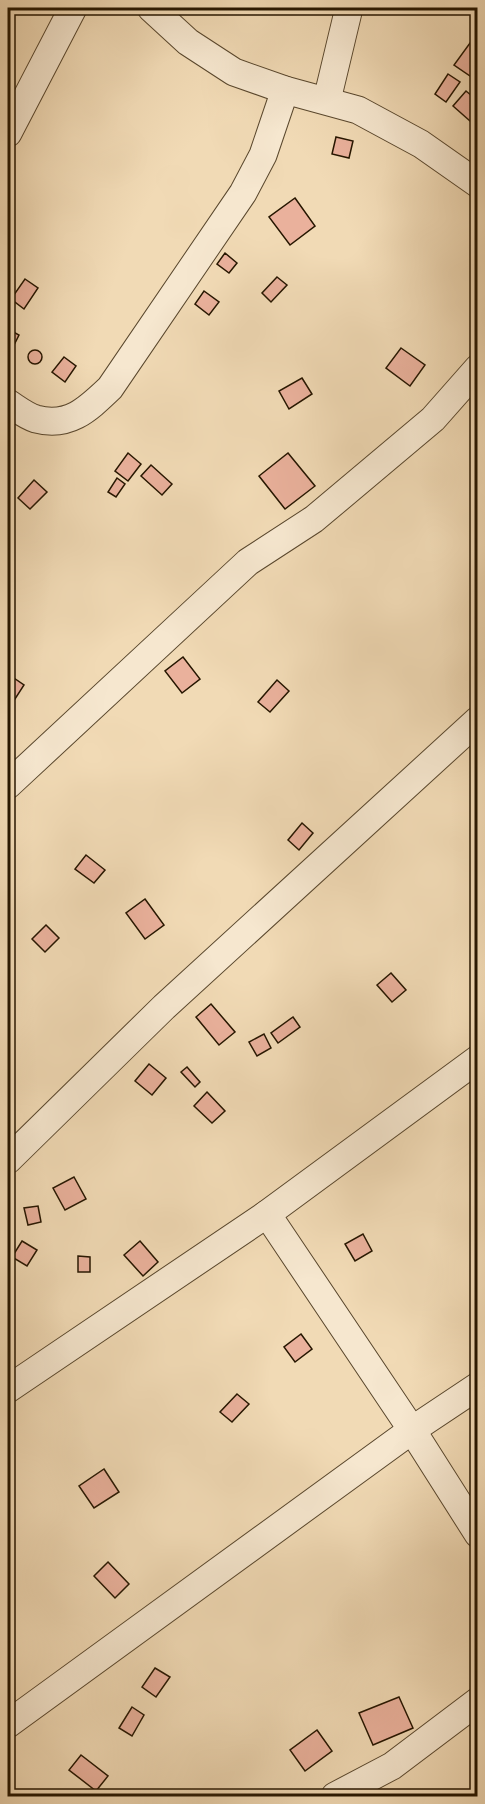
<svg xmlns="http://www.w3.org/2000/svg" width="485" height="1804" font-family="'IM FELL English',serif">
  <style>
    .building { fill: #eab19c; stroke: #261600; stroke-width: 1.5 }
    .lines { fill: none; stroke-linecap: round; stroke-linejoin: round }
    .street-casing { stroke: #59472d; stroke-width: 29 }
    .street { stroke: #f6e7cf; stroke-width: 27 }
  </style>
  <rect width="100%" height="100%" fill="#f1dab5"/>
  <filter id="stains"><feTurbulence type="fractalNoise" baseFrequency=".00333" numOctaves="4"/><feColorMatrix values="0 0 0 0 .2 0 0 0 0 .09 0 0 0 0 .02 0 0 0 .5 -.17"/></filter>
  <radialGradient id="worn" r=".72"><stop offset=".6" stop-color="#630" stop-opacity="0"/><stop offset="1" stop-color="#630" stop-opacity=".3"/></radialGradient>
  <g class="building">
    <path d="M 478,32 L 478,72 L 473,78 L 454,65 Z"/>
    <path d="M 448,74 L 460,82 L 446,102 L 435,94 Z"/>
    <path d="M 466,91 L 478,101 L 478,112 L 470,121 L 453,106 Z"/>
    <path d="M 336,137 L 353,141 L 349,158 L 332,154 Z"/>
    <path d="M 295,198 L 315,226 L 290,245 L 269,217 Z"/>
    <path d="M 225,253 L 237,263 L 229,273 L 217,264 Z"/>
    <path d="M 277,277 L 287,285 L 271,302 L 262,293 Z"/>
    <path d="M 25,279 L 38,288 L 24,309 L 11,299 Z"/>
    <path d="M 204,291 L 219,302 L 209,315 L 195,304 Z"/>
    <path d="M 8,329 L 19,335 L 8,357 Z"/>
    <path d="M 401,348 L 425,365 L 410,386 L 386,368 Z"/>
    <circle cx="35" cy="357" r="7"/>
    <path d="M 64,357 L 76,366 L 65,382 L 52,372 Z"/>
    <path d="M 302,378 L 312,394 L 289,409 L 279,391 Z"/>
    <path d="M 128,453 L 141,464 L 128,481 L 115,471 Z"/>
    <path d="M 288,453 L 315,486 L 285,509 L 259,476 Z"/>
    <path d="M 151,465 L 172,484 L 162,495 L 141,476 Z"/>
    <path d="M 117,478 L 125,484 L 116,497 L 108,492 Z"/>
    <path d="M 34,480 L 47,492 L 30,509 L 18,498 Z"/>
    <path d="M 183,657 L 200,679 L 182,693 L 165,671 Z"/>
    <path d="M 8,674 L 24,685 L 15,699 L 8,694 Z"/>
    <path d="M 277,680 L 289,691 L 270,712 L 258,702 Z"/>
    <path d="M 302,823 L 313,833 L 299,850 L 288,840 Z"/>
    <path d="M 86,855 L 105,870 L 94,883 L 75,869 Z"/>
    <path d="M 145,899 L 164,925 L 145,939 L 126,913 Z"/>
    <path d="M 46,925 L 59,938 L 45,952 L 32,939 Z"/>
    <path d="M 391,973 L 406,990 L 392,1002 L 377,985 Z"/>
    <path d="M 211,1004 L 235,1032 L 219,1045 L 196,1017 Z"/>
    <path d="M 293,1017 L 300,1027 L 278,1043 L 271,1033 Z"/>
    <path d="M 264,1034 L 271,1048 L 257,1056 L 249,1042 Z"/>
    <path d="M 149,1064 L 166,1078 L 152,1095 L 135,1081 Z"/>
    <path d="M 187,1067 L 200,1082 L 195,1087 L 181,1072 Z"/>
    <path d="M 207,1092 L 225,1111 L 212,1123 L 194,1106 Z"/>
    <path d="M 74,1177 L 86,1199 L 65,1210 L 53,1188 Z"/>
    <path d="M 38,1206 L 41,1222 L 28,1225 L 24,1208 Z"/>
    <path d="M 363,1234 L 372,1251 L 355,1261 L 345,1244 Z"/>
    <path d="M 22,1241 L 37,1250 L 27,1266 L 12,1257 Z"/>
    <path d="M 140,1241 L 158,1262 L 143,1276 L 124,1255 Z"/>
    <path d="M 78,1256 L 90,1257 L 90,1272 L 78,1272 Z"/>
    <path d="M 301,1334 L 312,1349 L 295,1362 L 284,1347 Z"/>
    <path d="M 237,1394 L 249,1404 L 232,1422 L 220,1412 Z"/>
    <path d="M 104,1469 L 119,1492 L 94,1508 L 79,1486 Z"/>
    <path d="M 108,1562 L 129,1584 L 115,1598 L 94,1576 Z"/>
    <path d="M 155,1668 L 170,1677 L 156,1697 L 142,1687 Z"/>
    <path d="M 399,1697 L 413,1728 L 373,1745 L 359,1713 Z"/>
    <path d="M 132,1707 L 144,1715 L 132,1736 L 119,1728 Z"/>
    <path d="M 317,1730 L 332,1751 L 305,1771 L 290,1750 Z"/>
    <path d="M 81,1755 L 108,1776 L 96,1791 L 69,1770 Z"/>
  </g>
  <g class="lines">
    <g class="street-casing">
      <g id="street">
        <path d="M 151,8 L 188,42 L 234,72 L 285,90 L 358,110 L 421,144 L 478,184"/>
        <path d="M 327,100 L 349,8"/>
        <path d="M 8,133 L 73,8"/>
        <path d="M 8,403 C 16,408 26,416 36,419 C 69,428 88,409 110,388 L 243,193 L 263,155 L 285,90"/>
        <path d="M 8,785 L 248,562 L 314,519 L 433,419 L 478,368"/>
        <path d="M 8,1160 L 164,1007 L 478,720"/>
        <path d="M 267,1214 L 412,1430 L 478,1534"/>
        <path d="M 8,1389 L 267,1214 L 478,1059"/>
        <path d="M 8,1724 L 412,1430 L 478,1386"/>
        <path d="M 335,1796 L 392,1766 L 478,1701"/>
      </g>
    </g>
    <use href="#street" class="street"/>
  </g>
  <rect width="485" height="1804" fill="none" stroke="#f1dab5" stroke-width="30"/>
  <rect x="9" y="9" width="467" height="1786" fill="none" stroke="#261600" stroke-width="3"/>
  <rect x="15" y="15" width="455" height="1774" fill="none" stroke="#261600" stroke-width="1.5"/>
  <rect width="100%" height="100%" filter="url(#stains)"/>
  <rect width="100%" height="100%" fill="url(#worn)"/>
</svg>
